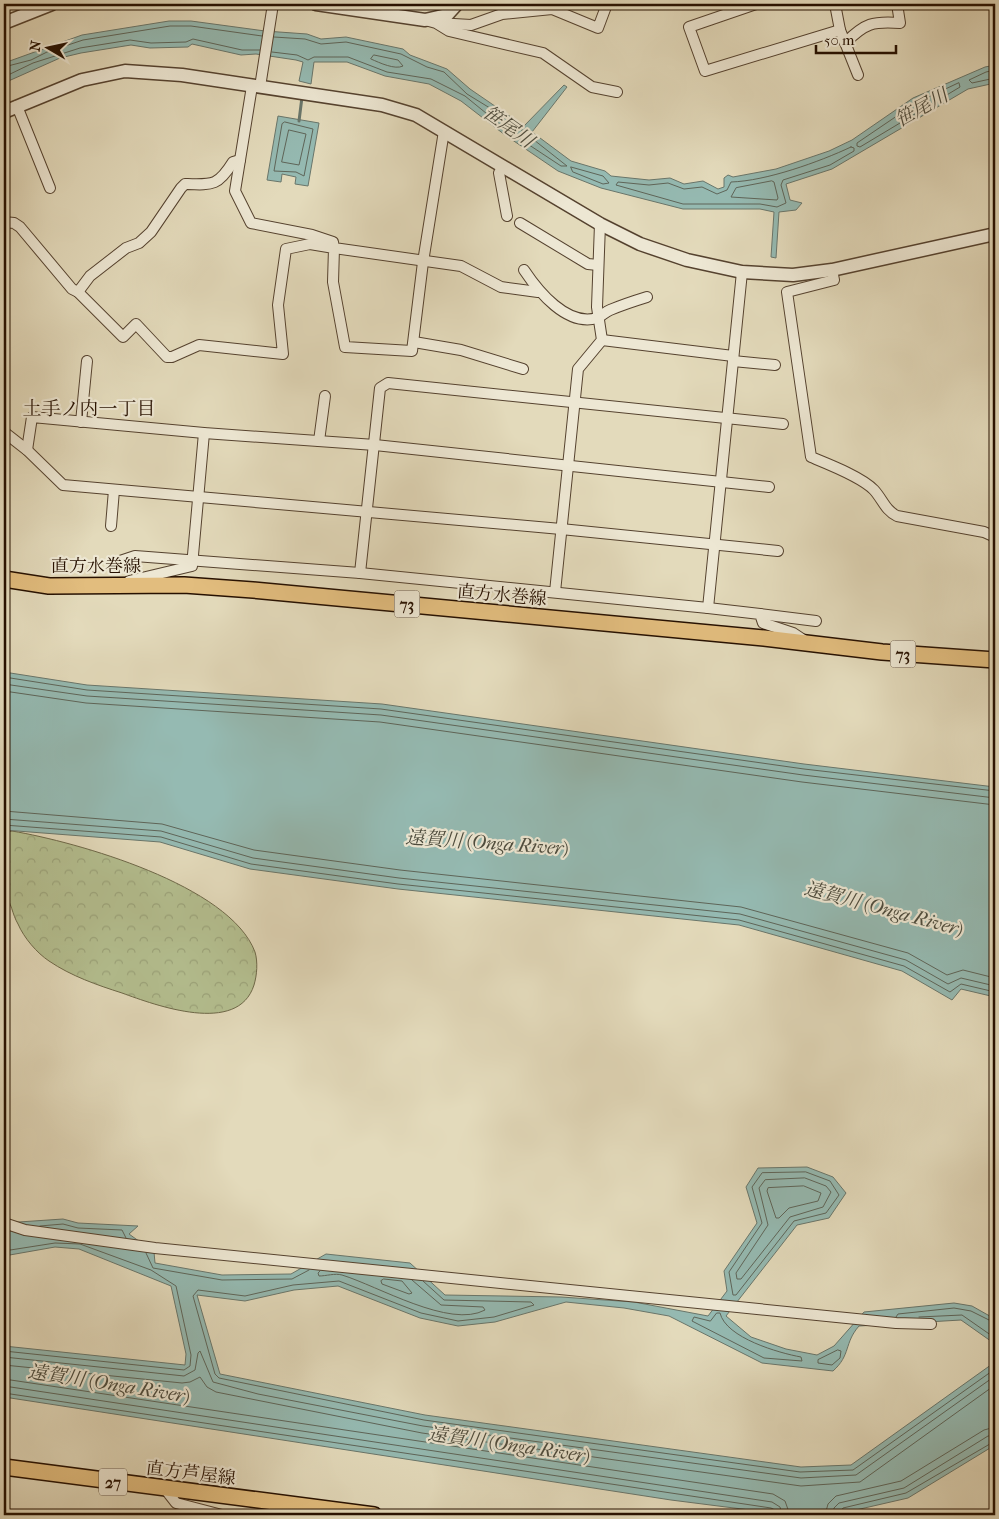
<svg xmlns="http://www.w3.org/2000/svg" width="999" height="1519" font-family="'IM FELL French Canon','Noto Serif JP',serif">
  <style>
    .forest { fill: url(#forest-crowns); stroke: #6d6848 }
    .water { fill: #95bab2; stroke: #69766b }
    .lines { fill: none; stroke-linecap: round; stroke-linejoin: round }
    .shore { stroke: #5e6559; stroke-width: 1 }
    .stream { stroke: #69766b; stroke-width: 3 }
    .minor-casing { stroke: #55422f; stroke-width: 12 }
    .tertiary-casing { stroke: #55422f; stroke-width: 15 }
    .primary-casing { stroke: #261000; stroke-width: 18 }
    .minor { stroke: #ede7d3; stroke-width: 10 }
    .tertiary { stroke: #ede7d3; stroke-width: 12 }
    .primary { stroke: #e2bd7e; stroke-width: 15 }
    .labels { text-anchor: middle; stroke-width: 4.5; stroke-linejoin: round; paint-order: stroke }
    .shield { fill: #ede7d3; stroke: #62503f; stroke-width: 1 }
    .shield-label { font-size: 16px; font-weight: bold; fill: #261000 }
    .street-label { font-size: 18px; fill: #261000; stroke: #ede7d3 }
    .water-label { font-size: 19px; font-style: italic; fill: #4d4c3e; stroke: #ede7d3 }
    .neighbourhood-label { font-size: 19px; fill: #261000; stroke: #ede7d3 }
  </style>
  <defs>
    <pattern id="forest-crowns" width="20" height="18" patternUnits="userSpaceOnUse" patternTransform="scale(1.25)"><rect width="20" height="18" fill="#b4bf90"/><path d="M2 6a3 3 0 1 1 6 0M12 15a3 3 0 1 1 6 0" fill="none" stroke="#9ba37a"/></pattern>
  </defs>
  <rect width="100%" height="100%" fill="#e3dabb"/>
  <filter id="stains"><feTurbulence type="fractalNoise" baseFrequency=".004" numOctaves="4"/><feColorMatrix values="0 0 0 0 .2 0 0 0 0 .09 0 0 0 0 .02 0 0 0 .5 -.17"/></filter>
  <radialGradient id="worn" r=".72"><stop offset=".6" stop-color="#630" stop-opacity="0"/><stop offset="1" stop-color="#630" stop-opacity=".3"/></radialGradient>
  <path class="forest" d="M 12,831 C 77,842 230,885 255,952 C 258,962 257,975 254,985 C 238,1036 155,1005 122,993 C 97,985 71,976 49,961 C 37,953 24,938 18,924 C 12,914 12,903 4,894 L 4,833 Z"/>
  <g class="water">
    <path d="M 169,21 L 191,21 L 265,31 L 307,34 L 321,39 L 346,37 L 403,49 L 410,55 L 447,69 L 470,89 L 524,126 L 564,85 L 567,87 L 532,132 L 571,161 L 605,171 L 611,176 L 649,180 L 670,178 L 684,184 L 703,181 L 718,189 L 724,187 L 724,178 L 728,175 L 733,177 L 776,169 L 829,151 L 852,140 L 913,98 L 985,67 L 995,65 L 995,83 L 968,89 L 832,169 L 786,184 L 790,200 L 802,203 L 796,210 L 779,212 L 776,258 L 771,257 L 774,212 L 760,209 L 683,209 L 601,188 L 558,171 L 505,135 L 461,101 L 429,84 L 385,76 L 347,62 L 314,62 L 311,84 L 299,81 L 303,62 L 296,60 L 256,54 L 241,55 L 192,44 L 188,47 L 150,48 L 131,45 L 81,53 L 60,58 L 4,83 L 4,63 L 82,35 Z"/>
    <path d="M 278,116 L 319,123 L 308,186 L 295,184 L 296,177 L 282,174 L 281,182 L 267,180 Z"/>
    <path d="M 4,672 L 87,685 L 382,704 L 804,764 L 995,787 L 995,997 L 961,989 L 952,1000 L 902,971 L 739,925 L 398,889 L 250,869 L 160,842 L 4,830 Z"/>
    <path d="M 807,1167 L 833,1177 L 846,1193 L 829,1218 L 797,1225 L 726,1316 L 751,1337 L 786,1349 L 817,1355 L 834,1346 L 864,1312 L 954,1303 L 972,1306 L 995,1319 L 995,1344 L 961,1320 L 859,1326 C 844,1343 851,1355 833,1371 L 762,1363 L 669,1316 L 624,1308 L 566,1302 L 495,1322 L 458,1326 L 420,1318 L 338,1286 L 294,1290 L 245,1301 L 197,1295 L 220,1374 L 425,1415 L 801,1467 L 851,1465 L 995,1362 L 995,1445 L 908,1498 L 834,1515 L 789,1515 L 671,1500 L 4,1397 L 4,1346 L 185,1365 L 186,1354 L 171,1286 L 79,1249 L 55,1247 L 4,1256 L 4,1223 L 63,1219 L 78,1223 L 138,1226 L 129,1234 L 154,1252 L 155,1263 L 222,1275 L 291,1274 L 326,1254 L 410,1263 L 445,1295 L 561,1297 L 634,1302 L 708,1316 L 727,1291 L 724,1271 L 757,1223 L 746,1187 L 758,1168 Z"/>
  </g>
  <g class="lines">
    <g class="shore">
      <path d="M 272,52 L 297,55 L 308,60 L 314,57 L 348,57 L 387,72 L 431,79 L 465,96 L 508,131 L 561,166 L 567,166 L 529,136 L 527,131 L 521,130 L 498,113 L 467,94 L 444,72 L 427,67 L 401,54 L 346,42 L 321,44 L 305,39 L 274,37"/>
      <path d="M 374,55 L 398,60 L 403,66 C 395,70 380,63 371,59 Z"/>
      <path d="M 4,67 L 31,60 L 47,52 L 83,40 L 170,26 L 191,26 L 262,36"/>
      <path d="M 995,70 L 986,72 L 969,80 L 972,83 L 995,78"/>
      <path d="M 4,77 L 33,63 L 80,48 L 130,40 L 151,43 L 186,42 L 193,39 L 242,50 L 260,50"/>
      <path d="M 959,83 L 960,87 L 860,147 L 857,146 L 857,143 L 916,103 Z"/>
      <path d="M 285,122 L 313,129 L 304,176 L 296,172 L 274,171 L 282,124 Z"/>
      <path d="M 289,130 L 306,134 L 299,165 L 282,162 Z"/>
      <path d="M 851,147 L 854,148 L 854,151 L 830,165 L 783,180 L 781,185 L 786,203 L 777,207 L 760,204 L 683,204 L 616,185 L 618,182 L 649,185 L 668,183 L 684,189 L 702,187 L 717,194 L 727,190 L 731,182 C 766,181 819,162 851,147 Z"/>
      <path d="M 571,167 L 603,176 L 609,183 L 603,184 L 573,172 Z"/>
      <path d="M 772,181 L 774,182 L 778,198 L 777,200 L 731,197 L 736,188 Z"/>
      <path d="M 4,677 L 87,690 L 381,709 L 804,769 L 995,791"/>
      <path d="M 4,684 L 87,696 L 381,715 L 803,775 L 995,798"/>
      <path d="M 4,691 L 86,703 L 380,722 L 802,782 L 995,805"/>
      <path d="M 4,811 L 162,824 L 254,850 L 400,870 L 741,907 L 908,953 L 947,975 L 963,970 L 995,978"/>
      <path d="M 4,819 L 161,831 L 253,858 L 399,878 L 740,914 L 906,960 L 948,984 L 961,978 L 995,986"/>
      <path d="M 4,825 L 161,837 L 251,864 L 398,884 L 739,920 L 904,966 L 950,992 L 961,984 L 995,992"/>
      <path d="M 806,1172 L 830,1181 L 839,1195 L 826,1213 L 794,1221 L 736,1295 L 733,1295 L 729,1272 L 762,1223 L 752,1187 L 762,1173 Z"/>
      <path d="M 805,1178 L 826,1186 L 831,1192 L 823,1207 L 790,1217 L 741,1279 L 737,1279 L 736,1273 L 768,1225 L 759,1188 L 765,1180 Z"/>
      <path d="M 804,1186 L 821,1193 L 818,1201 L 789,1208 L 779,1218 L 776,1218 L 767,1191 L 768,1188 Z"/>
      <path d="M 40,1226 L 63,1224 L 78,1228 L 122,1230 L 126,1238"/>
      <path d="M 4,1251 L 55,1243 L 80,1244 L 151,1270 L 176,1286 L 191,1355 L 190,1366 L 184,1370 L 4,1351"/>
      <path d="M 146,1253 L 153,1268 L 222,1280 L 292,1279 L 309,1270"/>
      <path d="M 320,1271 L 318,1273 L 319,1276 C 326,1276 335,1273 342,1275 C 378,1286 450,1329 485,1310 L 483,1307 L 441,1305 L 412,1280"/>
      <path d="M 384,1279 L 402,1281 L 412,1293 L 409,1294 L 382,1284 L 381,1281 Z"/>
      <path d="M 423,1281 L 444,1300 L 531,1302 L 534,1305 L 494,1317 L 458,1321 L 421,1313 L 339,1281 L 293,1285 L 245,1296 L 198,1290 L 193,1296 L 215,1374 L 219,1378 L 424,1420 L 800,1472 L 853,1470 L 995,1369"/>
      <path d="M 717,1313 L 720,1313 C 726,1338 779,1353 801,1357 L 802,1361 L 764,1358 L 692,1321 L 694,1317 L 710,1321 Z"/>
      <path d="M 896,1317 L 898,1314 L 954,1308 L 971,1311 L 995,1323"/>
      <path d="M 919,1317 L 962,1315 L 995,1338"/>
      <path d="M 838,1350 L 841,1351 L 840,1358 L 832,1365 L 818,1363 L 818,1360 Z"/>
      <path d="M 4,1357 L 184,1376 L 195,1370 L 198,1353 L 200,1351 L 213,1382 L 258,1394 L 423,1426 L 801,1478 L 856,1475 L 995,1376"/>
      <path d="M 4,1365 L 182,1383 L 190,1382 L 200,1377 L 207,1387 L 216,1392 L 422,1433 L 801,1486 L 860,1482 L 995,1385"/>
      <path d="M 4,1379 L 773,1494 L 785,1501 L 790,1515"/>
      <path d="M 4,1386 L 772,1502 L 780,1507 L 782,1515"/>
      <path d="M 4,1393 L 771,1508 L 775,1510 L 776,1515"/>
      <path d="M 825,1515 L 828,1504 L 836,1496 L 901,1481 L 984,1430 L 995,1427"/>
      <path d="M 833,1515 L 834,1508 L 839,1503 L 904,1488 L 988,1436 L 995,1435"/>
      <path d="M 839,1515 L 843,1508 L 906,1493 L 995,1441"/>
    </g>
    <path class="stream" d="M 299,121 L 302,97"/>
    <g class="minor-casing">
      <g id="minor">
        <path d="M 756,4 L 689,27 L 705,71 L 840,30"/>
        <path d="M 835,4 L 840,30 L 858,75"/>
        <path d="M 425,20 L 436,23 L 449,31 L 543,53 L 592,87 L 617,92"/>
        <path d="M 437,23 L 471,25 L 502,14 L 552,9 L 598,28 L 607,4"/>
        <path d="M 845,43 C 865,23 873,21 900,23 L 897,4"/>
        <path d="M 252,86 L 235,191 L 251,223 L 312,235 L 333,242 L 334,248 L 461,266 L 501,287 L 538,292"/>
        <path d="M 260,87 L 273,4"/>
        <path d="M 17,106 L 50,188"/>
        <path d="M 503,166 L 499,173 L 507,216"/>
        <path d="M 4,222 L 14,223 L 20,227 L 72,289 L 78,292 L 123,337 L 136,324 L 167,357 L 172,357 L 199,345 L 283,354 L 278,305 L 286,249 L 310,244 L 334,248 L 333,282 L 345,347 L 412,351 L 423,262 L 444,131"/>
        <path d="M 520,223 L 588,264 L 598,265"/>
        <path d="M 524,270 C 538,291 567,327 597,318 C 602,316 605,312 610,310 C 622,305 634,301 647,297"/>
        <path d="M 832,270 L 834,280 L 787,292 L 811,457 C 828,464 862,477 874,490 C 883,500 885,510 897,516 L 984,532 L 995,537"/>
        <path d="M 78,292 L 90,276 L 126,248 L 139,243 L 151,232 L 181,188 L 185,184 C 213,185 218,186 233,162 L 240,160"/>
        <path d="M 602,340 L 733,356"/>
        <path d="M 414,342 L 461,350 L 523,369"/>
        <path d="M 733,361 L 775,365"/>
        <path d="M 81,422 L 87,361"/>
        <path d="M 4,432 L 27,450 L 63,485 L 561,529 L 778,551"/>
        <path d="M 319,441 L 325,396"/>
        <path d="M 27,450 L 32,417 L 204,433 L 375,445 L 769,487"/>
        <path d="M 111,526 L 114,490"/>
        <path d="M 120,561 L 135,556 L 360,573 L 708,608 L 760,614 L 763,623 L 793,633 L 805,641"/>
        <path d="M 360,573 L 380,388 L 388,383 L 783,424"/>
        <path d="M 129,581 L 192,566 L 204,433"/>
        <path d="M 555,592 L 578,369 L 602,340 L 597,307 L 600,224"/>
        <path d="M 708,608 L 742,272"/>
        <path d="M 760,614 L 816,621"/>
        <path d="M 4,1223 L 25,1230 L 155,1248 L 896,1323 L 931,1324"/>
        <path d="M 165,1489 L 176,1503 L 222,1515"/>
      </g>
    </g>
    <g class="tertiary-casing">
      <g id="tertiary">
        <path d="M 316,4 L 425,20 L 447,15 L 457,4"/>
        <path d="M 4,23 L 52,4"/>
        <path d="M 4,112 L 82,80 L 125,71 L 182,75 L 382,105 L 416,115 L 600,224 L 640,244 L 687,260 L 742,272 L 793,275 L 832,270 L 995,234"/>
      </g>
    </g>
    <g class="primary-casing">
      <g id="primary">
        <path d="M 4,579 L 49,586 L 184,585 L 253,590 L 764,638 L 882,652 L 995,660"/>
        <path d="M 4,1467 L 374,1515"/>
      </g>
    </g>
    <use href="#minor" class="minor"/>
    <use href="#tertiary" class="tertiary"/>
    <use href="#primary" class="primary"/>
  </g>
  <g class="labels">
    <g class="shield">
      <rect x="394.5" y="590.5" width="25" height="27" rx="4"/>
      <rect x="890.5" y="640.5" width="25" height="27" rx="4"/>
      <rect x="99" y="1468.5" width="28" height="27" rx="4"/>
    </g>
    <g class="shield-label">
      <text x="407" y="610">73</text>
      <text x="903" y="660">73</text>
      <text x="113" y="1488">27</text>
    </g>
    <g class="street-label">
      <text x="96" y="572">直方水巻線</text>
      <text transform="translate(502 595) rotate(5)" y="6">直方水巻線</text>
      <text transform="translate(191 1473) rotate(7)" y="6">直方芦屋線</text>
    </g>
    <g class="water-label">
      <text transform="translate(921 107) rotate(-29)" y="7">笹尾川</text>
      <text transform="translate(509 126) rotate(36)" y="7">笹尾川</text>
      <text transform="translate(487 842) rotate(4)" y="7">遠賀川 (Onga River)</text>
      <text transform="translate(884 908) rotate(15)" y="7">遠賀川 (Onga River)</text>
      <text transform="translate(109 1383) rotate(9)" y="7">遠賀川 (Onga River)</text>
      <text transform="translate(509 1444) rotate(8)" y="7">遠賀川 (Onga River)</text>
    </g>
    <g class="neighbourhood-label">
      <text x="89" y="415">土手ノ内一丁目</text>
    </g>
  </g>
  <rect width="999" height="1519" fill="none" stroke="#e3dabb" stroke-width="20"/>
  <rect x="5" y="5" width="989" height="1509" fill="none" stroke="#261000" stroke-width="2.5"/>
  <rect x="10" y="10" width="979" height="1499" fill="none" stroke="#261000"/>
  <g transform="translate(48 48) rotate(279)" stroke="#ede7d3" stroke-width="4" paint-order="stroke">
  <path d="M0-4L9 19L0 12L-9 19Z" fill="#261000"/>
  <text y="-8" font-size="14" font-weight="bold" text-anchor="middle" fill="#261000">N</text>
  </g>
  <path d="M816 45v8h80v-8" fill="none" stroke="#261000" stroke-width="2.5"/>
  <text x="824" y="45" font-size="15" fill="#261000" stroke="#ede7d3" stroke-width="4" paint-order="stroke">50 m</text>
  <rect width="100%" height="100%" filter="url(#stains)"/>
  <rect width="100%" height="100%" fill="url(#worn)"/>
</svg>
